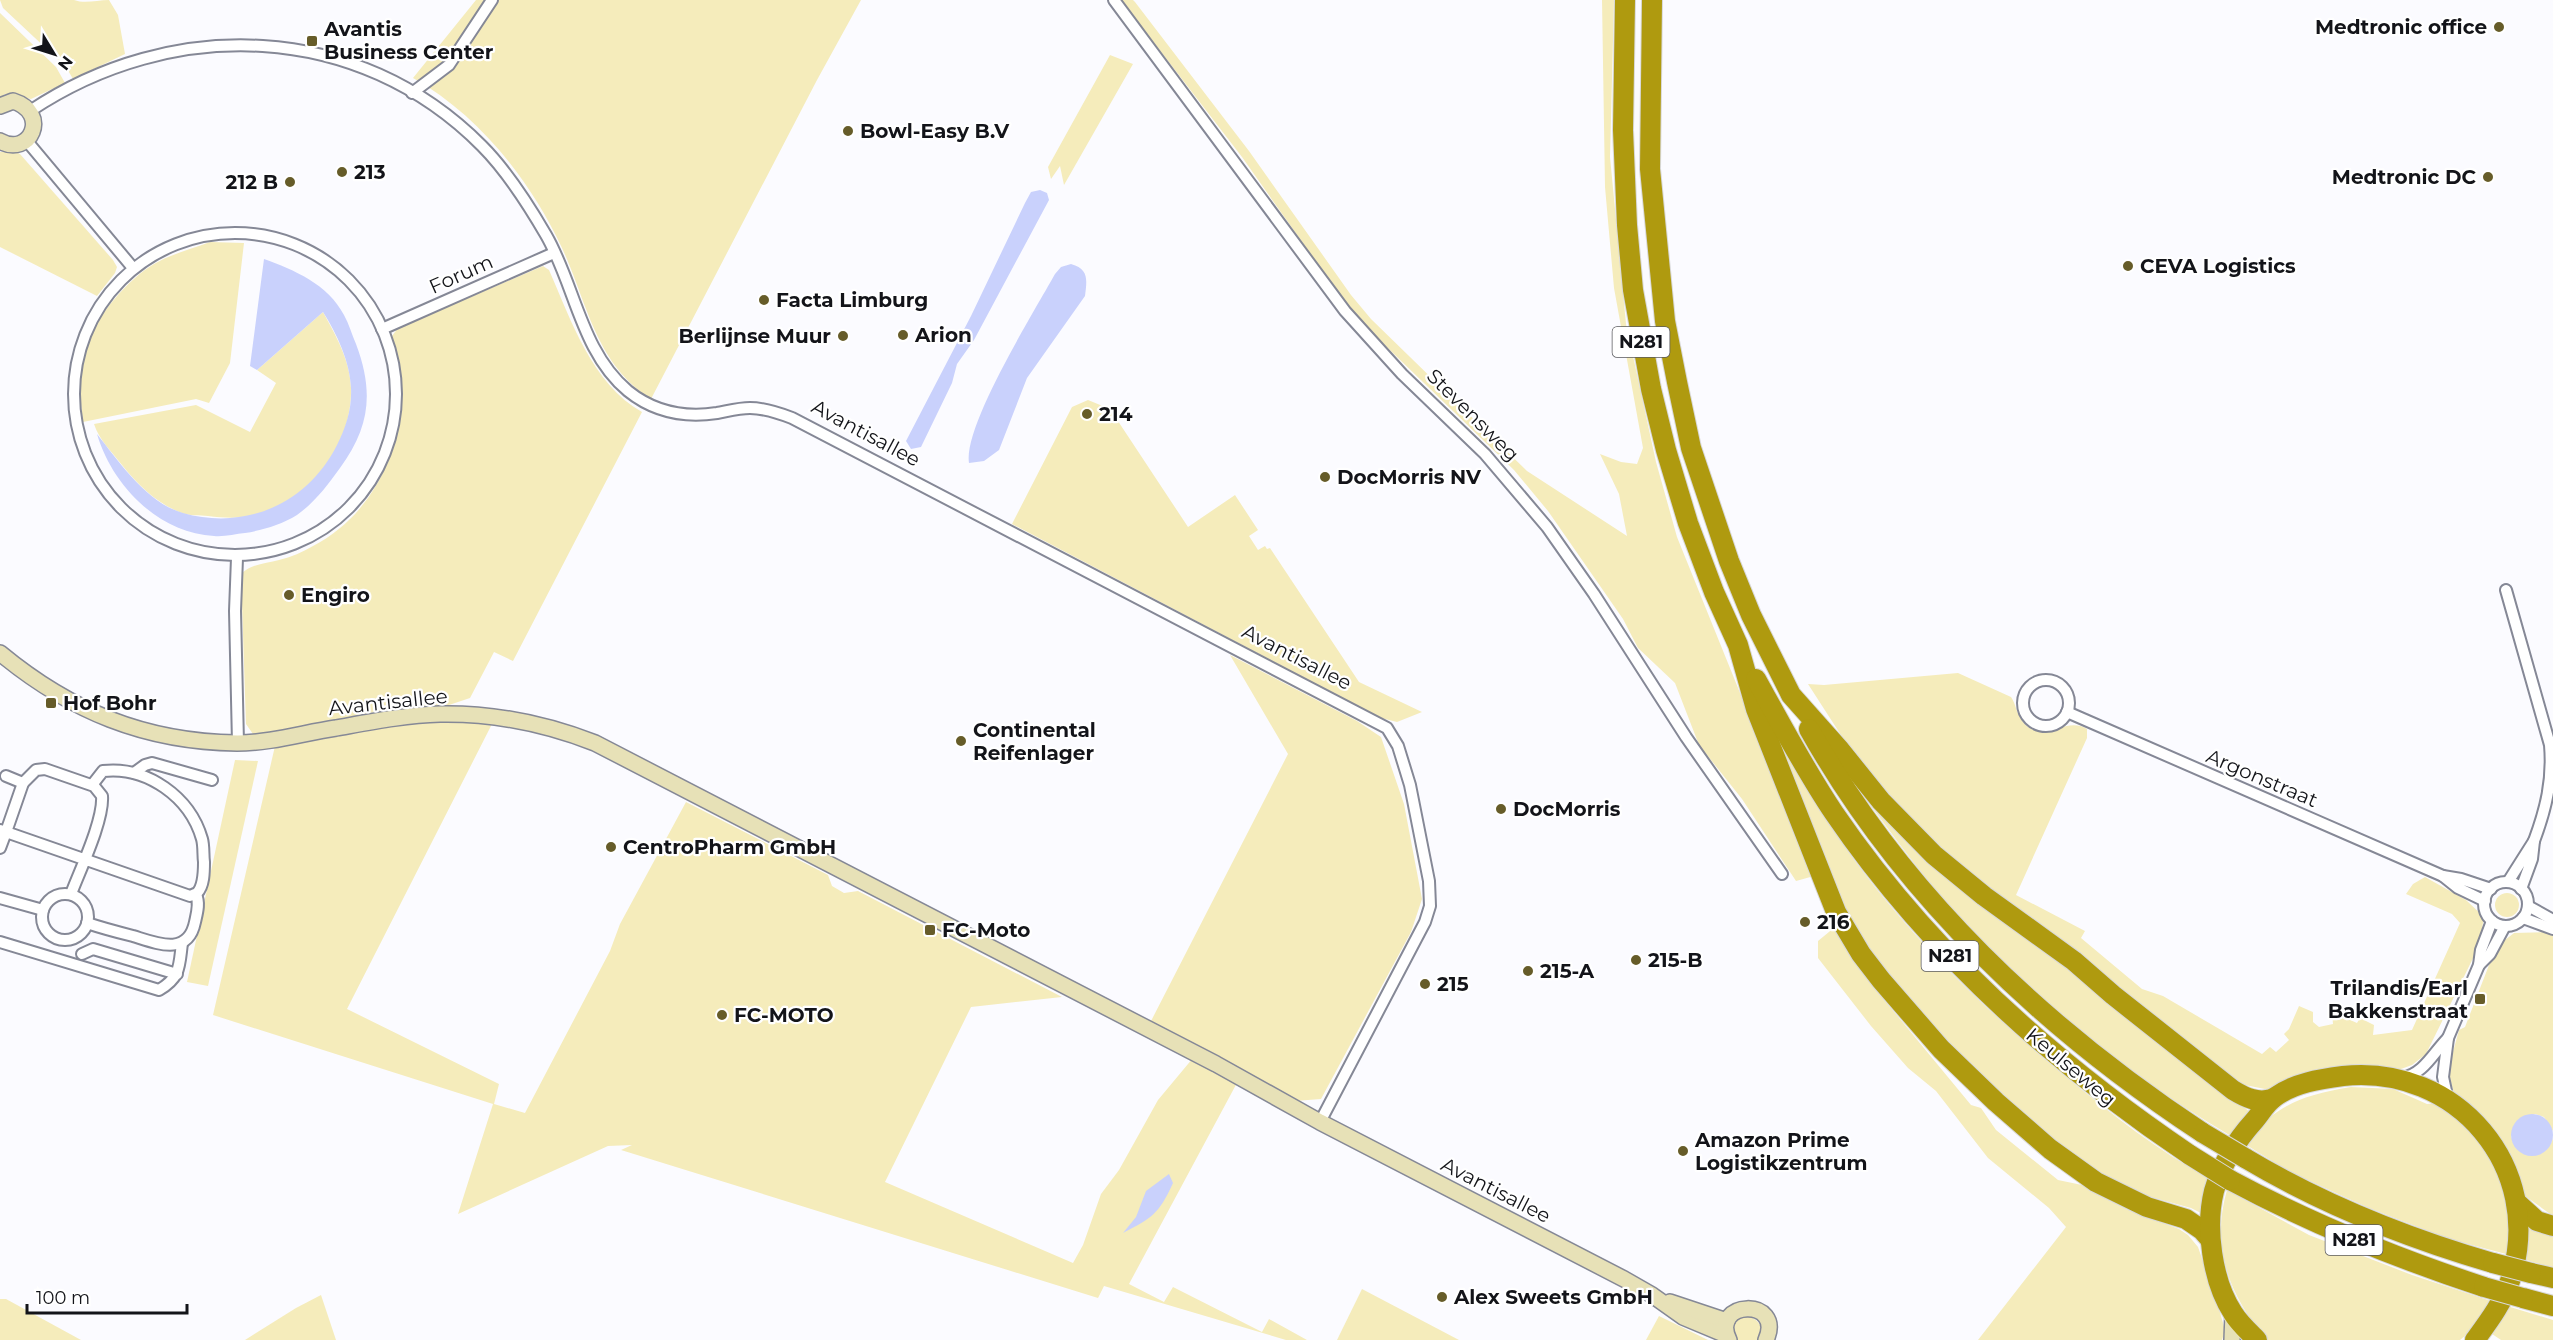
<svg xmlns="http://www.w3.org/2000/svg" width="2553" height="1340" font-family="Montserrat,sans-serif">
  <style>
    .green { fill: #f5ecbb }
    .water { fill: #c9d1fc }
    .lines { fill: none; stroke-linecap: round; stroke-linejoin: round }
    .street-casing { stroke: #858896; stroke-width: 14 }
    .secondary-casing { stroke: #858896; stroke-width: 18 }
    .highway-casing { stroke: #d9d9da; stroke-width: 22 }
    .street { stroke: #fff; stroke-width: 10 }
    .secondary { stroke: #e7e1b7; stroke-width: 15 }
    .highway { stroke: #af9a0f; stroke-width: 20 }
    .highway-bridge-casing { stroke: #d9d9da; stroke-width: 22; stroke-linecap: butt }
    .highway-bridge { stroke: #af9a0f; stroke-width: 20 }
    .poi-dot { fill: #665c29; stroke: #fff; stroke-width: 2 }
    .labels { text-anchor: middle; stroke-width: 4.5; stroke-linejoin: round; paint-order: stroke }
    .shield { fill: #fff; stroke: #5a5a5e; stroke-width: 1.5 }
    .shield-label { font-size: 18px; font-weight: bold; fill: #131419 }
    .poi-label { font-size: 20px; font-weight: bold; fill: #131419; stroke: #fff; text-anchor: start }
    .street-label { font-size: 20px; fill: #131419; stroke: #fff }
  </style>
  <rect width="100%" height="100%" fill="#fbfbff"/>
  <g class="green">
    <path d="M 0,0 L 74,0 C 85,4 97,0 109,0 L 118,15 L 125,54 L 73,79 L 66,67 L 3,8 Z"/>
    <path d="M 476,0 L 861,0 L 817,80 L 651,399 C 595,363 588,304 562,248 C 530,180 479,115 413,78 Z"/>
    <path d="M 1121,0 L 1133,0 L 1135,2 L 1249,151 L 1351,295 L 1371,319 L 1527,471 L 1627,536 L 1619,494 L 1600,454 L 1621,462 L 1637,464 L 1643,448 L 1614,288 L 1605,187 L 1602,0 L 1614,0 L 1610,157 L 1626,324 L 1656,462 L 1677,537 L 1814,876 L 1796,881 L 1742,799 L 1699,745 L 1675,683 L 1638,648 L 1623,619 L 1548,511 L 1514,470 L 1365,326 L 1343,300 L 1242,157 Z"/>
    <path d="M 0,13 L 56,67 L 65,83 L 31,99 L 5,94 L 0,99 Z"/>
    <path d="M 1110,55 L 1133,64 L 1064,185 L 1060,166 L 1051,179 L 1048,167 Z"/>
    <path d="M 0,152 L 16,152 L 20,154 L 113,260 L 117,267 L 115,273 L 97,296 L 0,247 Z"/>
    <path d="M 210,242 L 244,243 L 230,363 L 209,403 L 196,399 L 83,422 C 80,398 77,367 86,344 C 98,315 127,280 154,264 C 171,254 192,249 210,242 Z"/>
    <path d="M 543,266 L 549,270 C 571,320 592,384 642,412 L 513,661 L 494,652 L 470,698 L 449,705 L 380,711 L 269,733 L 253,734 L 246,724 L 241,574 C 252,563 266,564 279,560 C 291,557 303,552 313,546 C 388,507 418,413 392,336 L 398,328 Z"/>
    <path d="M 323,312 C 336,336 350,360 351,388 C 353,443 311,500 258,514 C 242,519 225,518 208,516 C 200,515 189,516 182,513 C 157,504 138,485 122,465 C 112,452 99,440 94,424 L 196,405 L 250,432 L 276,383 L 257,370 Z"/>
    <path d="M 1088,400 L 1110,409 L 1188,527 L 1235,495 L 1258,530 L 1249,536 L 1258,550 L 1265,546 L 1267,549 L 1270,548 L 1359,682 L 1422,712 L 1397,722 L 1381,718 L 1012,524 L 1072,407 Z"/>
    <path d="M 1230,655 L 1357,721 L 1381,737 L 1404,804 L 1422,899 L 1411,932 L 1321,1099 L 1295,1101 L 1150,1023 L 1288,754 Z"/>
    <path d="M 1958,673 L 2011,697 C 2016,704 2016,712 2021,719 C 2038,747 2066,715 2087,729 L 2087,738 L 2016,895 L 2085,931 L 2081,938 L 2142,989 L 2163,996 L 2262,1054 L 2270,1047 L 2276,1052 L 2289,1040 L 2284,1034 L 2289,1029 L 2299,1006 L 2313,1012 L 2313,1022 L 2319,1027 L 2333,1024 L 2332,1012 L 2357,1023 L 2360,1018 L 2374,1025 L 2373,1035 L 2412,1030 L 2460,923 L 2452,914 L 2406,894 L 2413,884 L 2425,877 L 2466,900 L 2484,917 L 2479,946 L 2426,1054 L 2412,1065 L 2401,1069 L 2270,1090 L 2240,1084 L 1960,870 L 1868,777 L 1808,684 L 1824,685 Z"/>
    <path d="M 449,720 L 492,724 L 347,1009 L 499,1084 L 494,1104 L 525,1113 L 610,951 L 620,924 L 686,802 L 828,875 L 832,886 L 844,893 L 858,891 L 1062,997 L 971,1007 L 885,1182 L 1073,1263 L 1083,1245 L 1101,1194 L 1119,1170 L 1158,1100 L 1193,1058 L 1238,1081 L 1129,1284 L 1164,1302 L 1173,1287 L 1262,1332 L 1269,1319 L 1307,1340 L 1286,1340 L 1104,1286 L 1098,1298 L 621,1150 L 632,1145 L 608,1146 L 458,1214 L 493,1104 L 213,1015 L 275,746 L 382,726 Z"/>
    <path d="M 1767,720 C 1790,759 1813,799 1838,837 C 1901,929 1984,1010 2070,1080 C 2113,1115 2158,1151 2207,1177 L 2210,1182 L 2203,1214 L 2191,1208 L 2136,1193 L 2107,1179 L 2030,1126 L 1903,1000 L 1845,917 Z"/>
    <path d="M 235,760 L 258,761 L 208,986 L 187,982 Z"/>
    <path d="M 1847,772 L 1949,874 L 2250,1112 L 2231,1136 C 2143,1084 2062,1023 1990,950 C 1936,896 1891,834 1847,772 Z"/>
    <circle cx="2507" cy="905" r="12"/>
    <path d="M 1835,927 L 1876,990 L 1971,1105 L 1981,1108 L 1996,1130 L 2058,1180 L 2082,1185 L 2126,1209 L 2179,1229 L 2188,1235 L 2198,1247 L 2217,1302 L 2225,1330 L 2222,1340 L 1978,1340 L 2066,1227 L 2049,1208 L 1988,1158 L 1936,1091 L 1908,1068 L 1871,1026 L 1818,958 L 1818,941 Z"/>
    <path d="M 2548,932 L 2553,933 L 2553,1131 L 2544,1117 L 2535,1114 L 2511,1136 C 2516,1160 2546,1162 2553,1138 L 2553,1216 L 2514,1188 L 2453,1090 L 2448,1070 L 2459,1030 L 2465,1027 L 2496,947 L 2514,933 Z"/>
    <path d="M 2351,1087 L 2393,1089 L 2427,1104 L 2439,1103 L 2484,1143 L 2507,1192 L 2510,1255 L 2449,1239 L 2369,1208 L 2290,1172 L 2243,1143 C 2279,1104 2299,1096 2351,1087 Z"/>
    <path d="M 2227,1190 L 2309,1235 L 2412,1275 L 2494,1302 L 2473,1329 L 2460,1340 L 2266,1340 C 2230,1295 2210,1249 2227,1190 Z"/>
    <path d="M 2526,1227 L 2553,1235 L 2553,1268 L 2523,1259 Z"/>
    <path d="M 1362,1289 L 1459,1340 L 1337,1340 Z"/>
    <path d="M 321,1295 L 336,1340 L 245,1340 L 296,1308 Z"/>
    <path d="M 0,1299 L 6,1299 L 81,1340 L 0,1340 Z"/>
    <path d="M 2507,1306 L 2553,1320 L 2553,1340 L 2501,1340 L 2489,1332 Z"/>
    <path d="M 1659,1316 L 1708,1340 L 1646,1340 Z"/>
    <path d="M 1745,1316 C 1758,1318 1766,1327 1757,1340 L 1736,1340 L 1733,1327 L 1737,1320 Z"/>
  </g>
  <g class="water">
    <path d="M 1040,190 L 1047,193 L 1049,200 L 974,340 L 957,364 L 952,383 L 921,447 L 911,449 L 906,441 L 971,316 L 1025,203 L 1031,192 Z"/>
    <path d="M 264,259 C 294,270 328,284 344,315 C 349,324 352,335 356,344 C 374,392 370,427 340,468 C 327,486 315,502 297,515 C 281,525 263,530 245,533 C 235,534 224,537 214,536 C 158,533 112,485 97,434 C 119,462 147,503 183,513 C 246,531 308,503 337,445 C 346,427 352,409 351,388 C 350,362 337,334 323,312 L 257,370 L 250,366 Z"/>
    <path d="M 1071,264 C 1089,269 1087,280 1085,296 L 1027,378 L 999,450 L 984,461 L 969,463 C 963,426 1034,312 1055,274 L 1061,267 Z"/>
    <circle cx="2532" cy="1135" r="21"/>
    <path d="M 1169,1174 L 1173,1183 C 1159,1214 1152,1218 1123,1233 L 1136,1217 L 1146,1191 Z"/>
  </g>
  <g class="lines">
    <g class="street-casing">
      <g id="street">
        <path d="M 1114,0 L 1345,311 L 1402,374 L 1485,454 L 1547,527 L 1594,594 L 1686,737 L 1782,874"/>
        <path d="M 412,93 L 449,65 L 492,0"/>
        <path d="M 30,111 C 172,16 358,21 482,146 C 507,171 528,204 546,235 C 575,285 581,352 628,391 C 654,412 684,418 717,413 C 728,411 739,408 750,408 C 764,408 779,413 792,418 L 1387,728 L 1398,746 L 1410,785 L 1429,881 L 1430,906 L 1425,922 L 1320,1122"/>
        <path d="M 26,140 L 133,268"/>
        <circle cx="235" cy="394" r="161"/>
        <path d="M 382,329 L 554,253"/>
        <path d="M 237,558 L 235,611 L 238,743"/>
        <path d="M 2506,590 L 2550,745 C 2553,780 2546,809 2534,841"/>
        <circle cx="2046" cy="703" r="23"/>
        <path d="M 2067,712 L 2443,876"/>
        <path d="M 134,773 L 145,765 L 152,763 L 212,780"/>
        <path d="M 6,776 L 23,783"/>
        <path d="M 0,848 L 6,832 L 0,830"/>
        <path d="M 2508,882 L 2534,841 L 2532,859 L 2521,889"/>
        <circle cx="2506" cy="904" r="22"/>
        <path d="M 71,894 C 80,870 104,820 102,796 L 94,786 L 45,769 L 36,770 L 23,783 L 6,832 C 67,853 129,875 190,896 L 197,893 C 204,886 204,872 204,862 C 203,855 204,846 202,839 C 190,797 147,766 103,771 L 92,785"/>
        <circle cx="65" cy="917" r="23"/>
        <path d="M 0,898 L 43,910"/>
        <path d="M 2485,901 L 2458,888 L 2443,876 L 2461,879 L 2491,889"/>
        <path d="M 2528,906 L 2553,920"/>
        <path d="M 2523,918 L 2553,929"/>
        <path d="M 87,923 C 102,928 117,932 133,936 C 156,943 188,957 195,922 C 197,913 200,903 196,895"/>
        <path d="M 0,942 L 159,990 C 181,977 179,966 182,943"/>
        <path d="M 82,954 L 93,949 L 177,974"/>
        <path d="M 2479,965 L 2490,954 L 2505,926"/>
        <path d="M 2402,1078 C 2424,1074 2433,1053 2448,1038"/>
        <path d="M 2448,1100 L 2443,1077 L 2448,1038 L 2479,965 L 2481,950 L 2492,921"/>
      </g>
    </g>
    <g class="secondary-casing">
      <g id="secondary">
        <path d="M 0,106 L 13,101 C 51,113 30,158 0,141"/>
        <path d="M 0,653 C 70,711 145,742 237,743 C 271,743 303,733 336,728 C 370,722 405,715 440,714 C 493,713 546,724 595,743 L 1216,1064 L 1320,1122 L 1624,1279 L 1652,1295 L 1683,1317 L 1726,1335"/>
        <path d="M 1670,1302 L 1727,1321"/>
        <path d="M 1729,1340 C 1709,1300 1785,1297 1766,1340"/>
        <path d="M 2232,1340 L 2233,1313"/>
      </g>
    </g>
    <g class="highway-casing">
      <g id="highway">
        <path d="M 1625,0 L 1623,130 L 1627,225 L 1633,290 L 1651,389 L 1666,450 L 1688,523 L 1714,592 L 1738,645 L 1756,709 L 1836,912 L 1861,954 L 1881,980 L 1941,1049 L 1996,1102 L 2050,1149 L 2096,1182 L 2147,1207 L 2186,1219 L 2202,1230 L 2209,1238"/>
        <path d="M 1652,0 L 1650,169 L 1665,321 L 1677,382 L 1691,448 L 1729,561 L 1751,615 L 1791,695 L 1840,750 L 1881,801 L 1934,855 L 1984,896 L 2074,961 L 2113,995 L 2233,1090 C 2246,1098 2257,1103 2272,1099"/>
        <path d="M 1756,679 C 1781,724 1805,770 1834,813 C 1928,951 2052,1062 2190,1155"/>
        <path d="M 1809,729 C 1902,895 2045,1029 2203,1133"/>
        <path d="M 2245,1158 C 2322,1204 2407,1238 2493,1263"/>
        <path d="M 2230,1180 C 2312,1224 2396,1258 2484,1287"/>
        <path d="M 2516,1202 L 2537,1221 L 2553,1226"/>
        <path d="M 2531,1273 L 2553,1278"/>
        <path d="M 2523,1298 L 2553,1306"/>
        <path d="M 2257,1340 C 2249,1332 2239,1323 2233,1313 C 2212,1281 2205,1227 2214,1191 C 2222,1163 2235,1142 2254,1121 C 2261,1113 2266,1103 2275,1097 C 2294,1083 2320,1079 2343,1076 C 2457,1064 2545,1168 2511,1278 C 2504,1301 2489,1321 2475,1340"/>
      </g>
    </g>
    <use href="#street" class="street"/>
    <use href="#secondary" class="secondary"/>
    <use href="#highway" class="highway"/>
    <g class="highway-bridge-casing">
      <g id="highway-bridge">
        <path d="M 2203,1133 L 2245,1158"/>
        <path d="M 2190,1155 L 2230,1180"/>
        <path d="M 2493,1263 L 2531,1273"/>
        <path d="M 2484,1287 L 2523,1298"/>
      </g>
    </g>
    <use href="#highway-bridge" class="highway-bridge"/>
  </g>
  <g class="poi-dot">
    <circle cx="2499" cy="27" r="6"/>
    <rect x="306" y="35" width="12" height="12" rx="3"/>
    <circle cx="848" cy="131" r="6"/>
    <circle cx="342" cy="172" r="6"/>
    <circle cx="2488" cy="177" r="6"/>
    <circle cx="290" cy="182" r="6"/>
    <circle cx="2128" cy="266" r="6"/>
    <circle cx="764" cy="300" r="6"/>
    <circle cx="903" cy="335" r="6"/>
    <circle cx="843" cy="336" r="6"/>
    <circle cx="1087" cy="414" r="6"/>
    <circle cx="1325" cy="477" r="6"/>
    <circle cx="289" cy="595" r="6"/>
    <rect x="45" y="697" width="12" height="12" rx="3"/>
    <circle cx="961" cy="741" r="6"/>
    <circle cx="1501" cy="809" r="6"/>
    <circle cx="611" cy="847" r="6"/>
    <circle cx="1805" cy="922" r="6"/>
    <rect x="924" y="924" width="12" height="12" rx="3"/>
    <circle cx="1636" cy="960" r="6"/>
    <circle cx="1528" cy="971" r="6"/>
    <circle cx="1425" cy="984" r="6"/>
    <rect x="2474" y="993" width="12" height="12" rx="3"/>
    <circle cx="722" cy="1015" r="6"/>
    <circle cx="1683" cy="1151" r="6"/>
    <circle cx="1442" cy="1297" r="6"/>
  </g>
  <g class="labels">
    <g class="shield">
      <rect x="1612.5" y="327" width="57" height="30" rx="4.5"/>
      <rect x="1921.5" y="941" width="57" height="30" rx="4.5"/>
      <rect x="2325.5" y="1225" width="57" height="30" rx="4.5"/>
    </g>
    <g class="shield-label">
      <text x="1641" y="348">N281</text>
      <text x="1950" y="962">N281</text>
      <text x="2354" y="1246">N281</text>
    </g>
    <g class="poi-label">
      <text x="2487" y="34" text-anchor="end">Medtronic office</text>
      <text x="324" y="36">Avantis<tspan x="324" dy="23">Business Center</tspan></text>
      <text x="860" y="138">Bowl-Easy B.V</text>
      <text x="354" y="179">213</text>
      <text x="2476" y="184" text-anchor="end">Medtronic DC</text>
      <text x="278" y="189" text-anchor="end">212 B</text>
      <text x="2140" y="273">CEVA Logistics</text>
      <text x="776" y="307">Facta Limburg</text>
      <text x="915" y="342">Arion</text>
      <text x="831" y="343" text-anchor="end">Berlijnse Muur</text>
      <text x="1099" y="421">214</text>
      <text x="1337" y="484">DocMorris NV</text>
      <text x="301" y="602">Engiro</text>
      <text x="63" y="710">Hof Bohr</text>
      <text x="973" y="737">Continental<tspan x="973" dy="23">Reifenlager</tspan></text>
      <text x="1513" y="816">DocMorris</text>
      <text x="623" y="854">CentroPharm GmbH</text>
      <text x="1817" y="929">216</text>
      <text x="942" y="937">FC-Moto</text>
      <text x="1648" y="967">215-B</text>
      <text x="1540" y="978">215-A</text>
      <text x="1437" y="991">215</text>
      <text x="2468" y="995" text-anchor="end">Trilandis/Earl<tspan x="2468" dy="23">Bakkenstraat</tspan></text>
      <text x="734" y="1022">FC-MOTO</text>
      <text x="1695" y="1147">Amazon Prime<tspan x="1695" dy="23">Logistikzentrum</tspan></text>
      <text x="1454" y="1304">Alex Sweets GmbH</text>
    </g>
    <g class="street-label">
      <text transform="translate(461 274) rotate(-24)" y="7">Forum</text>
      <text transform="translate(1473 415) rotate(45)" y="7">Stevensweg</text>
      <text transform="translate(866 433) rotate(28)" y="7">Avantisallee</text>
      <text transform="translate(1297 657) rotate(27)" y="7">Avantisallee</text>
      <text transform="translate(388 702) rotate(-6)" y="7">Avantisallee</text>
      <text transform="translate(2262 778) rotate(23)" y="7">Argonstraat</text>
      <text transform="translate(2071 1067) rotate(40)" y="7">Keulseweg</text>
      <text transform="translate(1496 1190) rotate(27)" y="7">Avantisallee</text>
    </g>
  </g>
  <g transform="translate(54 54) rotate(128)" stroke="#ffffff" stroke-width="4.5" paint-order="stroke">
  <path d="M0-4.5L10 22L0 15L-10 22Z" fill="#131419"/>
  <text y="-9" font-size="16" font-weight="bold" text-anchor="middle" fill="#131419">N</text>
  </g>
  <path d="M27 1304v9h160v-9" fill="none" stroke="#131419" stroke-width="3"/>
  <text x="36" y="1304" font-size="18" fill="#131419" stroke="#ffffff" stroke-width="4.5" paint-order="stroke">100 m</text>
</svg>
